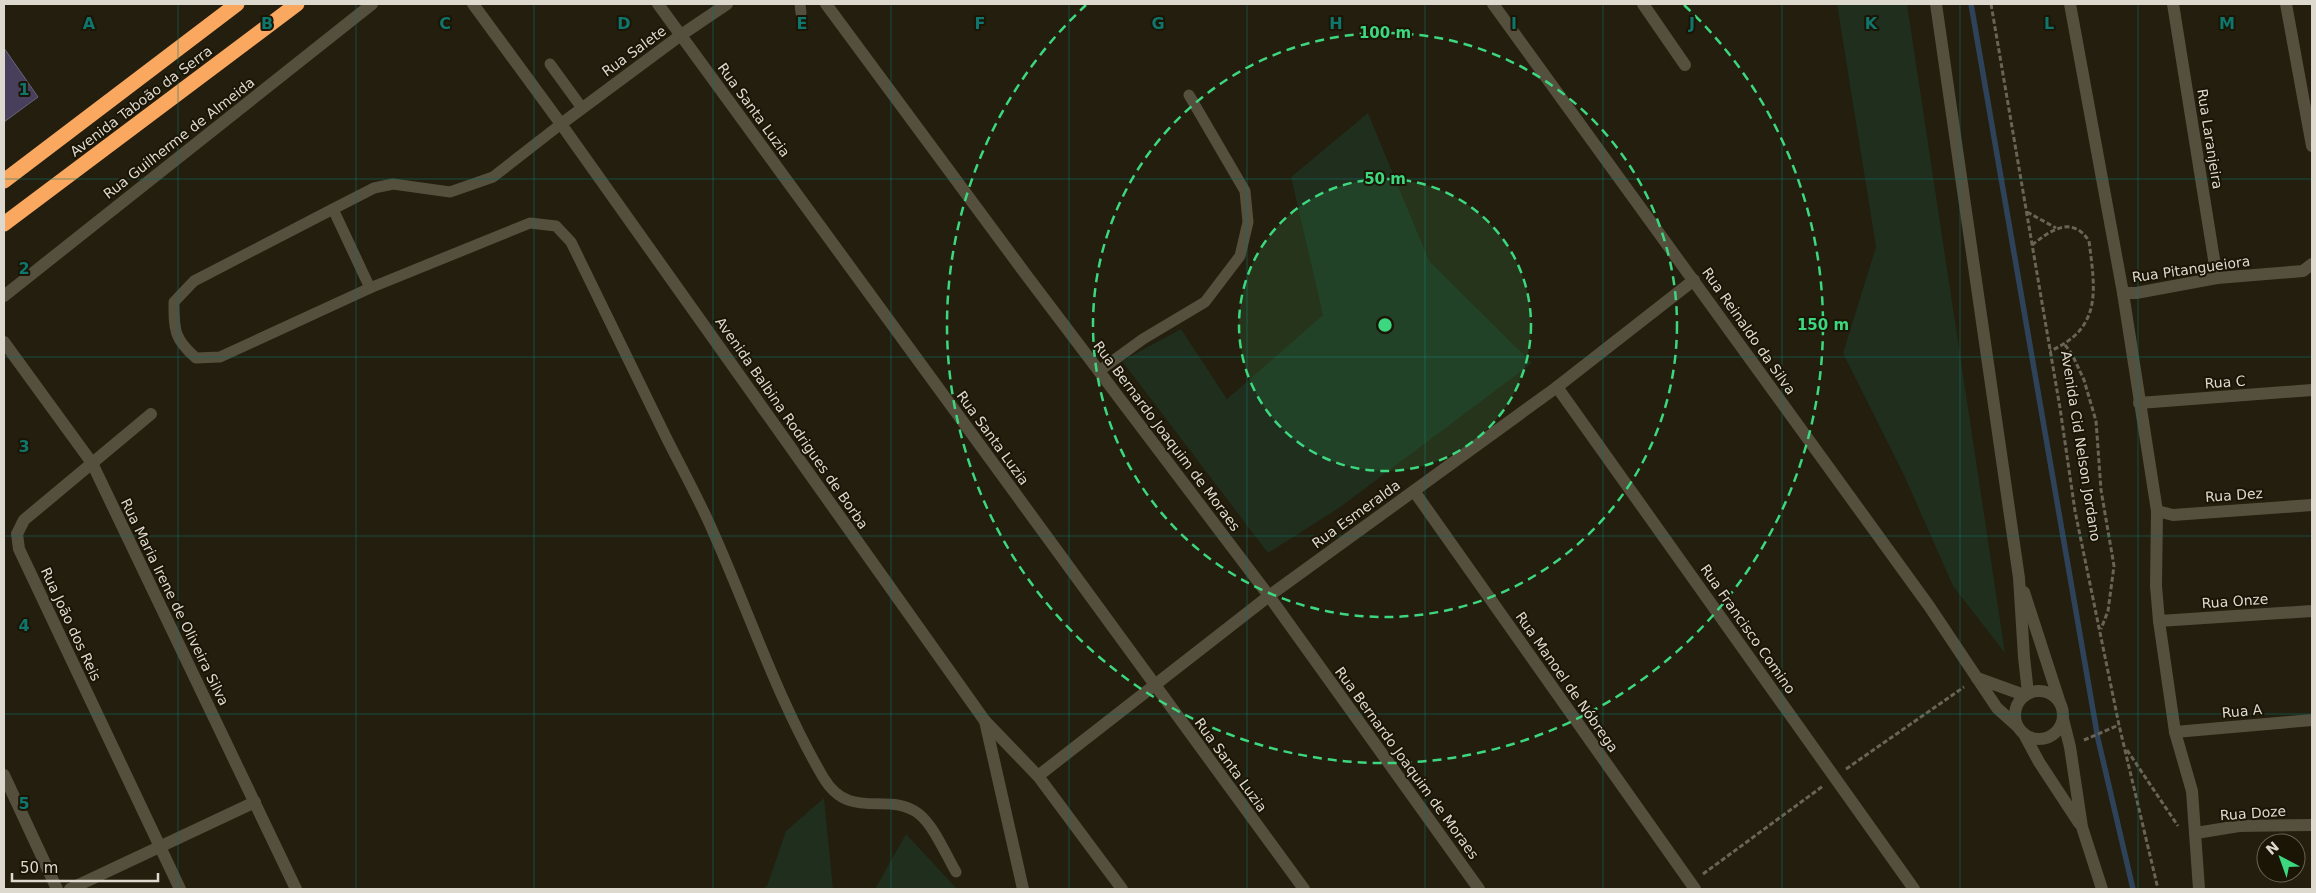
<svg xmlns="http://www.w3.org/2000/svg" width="2316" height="893" font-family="'DejaVu Sans',sans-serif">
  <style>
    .green { fill: #1f2e1d }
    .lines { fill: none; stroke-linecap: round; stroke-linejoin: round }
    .stream { stroke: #2e435a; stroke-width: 5.5 }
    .building { fill: #473f5b; stroke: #696477 }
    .path { stroke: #696456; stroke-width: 3; stroke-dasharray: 5 2.5; stroke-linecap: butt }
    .lane { stroke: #554f3d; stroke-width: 11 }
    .street { stroke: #554f3d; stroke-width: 12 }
    .secondary { stroke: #554f3d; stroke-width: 12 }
    .highway { stroke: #faa75f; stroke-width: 15 }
    .grid { fill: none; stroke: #0f766e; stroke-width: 1; stroke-opacity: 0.55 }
    .ring { fill: none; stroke: #3cd77e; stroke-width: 2.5; stroke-dasharray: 9 6 }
    .labels { text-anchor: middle; stroke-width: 4; stroke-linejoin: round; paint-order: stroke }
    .street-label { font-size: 14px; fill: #ddd9cf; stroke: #1a1505 }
    .grid-label { font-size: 16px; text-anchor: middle; font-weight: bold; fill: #0f766e; stroke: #1a1505; stroke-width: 4; stroke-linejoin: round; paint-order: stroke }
    .centre { fill: #3cd77e; stroke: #1a1505; stroke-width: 2.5 }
    .ring-label { font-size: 15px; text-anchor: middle; font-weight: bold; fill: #3cd77e; stroke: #1a1505; stroke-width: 4; stroke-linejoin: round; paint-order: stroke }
  </style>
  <rect width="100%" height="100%" fill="#231e0d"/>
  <g class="green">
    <path d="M 1837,4 L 1907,4 L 2005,653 L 1953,586 L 1904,475 L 1843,353 L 1876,247 Z"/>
    <path d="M 1368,113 L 1429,261 L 1532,363 L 1339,508 L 1268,553 L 1122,361 L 1181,329 L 1227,399 L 1323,315 L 1291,177 Z"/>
    <path d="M 824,798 L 833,889 L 761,889 L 767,886 L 786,831 Z"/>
    <path d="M 906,834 L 957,889 L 875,889 Z"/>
  </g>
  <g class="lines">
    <path class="stream" d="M 1971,4 L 2098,739 L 2133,889"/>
  </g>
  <path class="building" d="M 4,48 L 38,97 L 4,122 Z"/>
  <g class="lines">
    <g class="path">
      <path d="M 1991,4 L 2060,408 L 2075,511 L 2119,725 L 2158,889"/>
      <path d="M 2027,212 L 2056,228"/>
      <path d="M 2032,245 C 2051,230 2072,215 2089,241 C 2095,289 2103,328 2050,351"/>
      <path d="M 2065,345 L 2072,354 L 2084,380 L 2096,421 L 2101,490 L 2114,566 L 2108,611 L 2101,629"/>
      <path d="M 2084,740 L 2119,725"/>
      <path d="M 2127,750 L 2178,826"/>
      <path d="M 1846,769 L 1964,687"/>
      <path d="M 1703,874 L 1823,786"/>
    </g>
    <g class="lane">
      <path d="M 800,4 L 801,13"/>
      <path d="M 550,64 L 582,108"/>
      <path d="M 561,124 L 493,177 L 450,192 L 393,184 L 374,188 L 333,209 L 370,288 L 530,223 L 556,226 L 571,242 C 603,307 635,372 666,437 C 682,469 700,501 714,534 C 750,615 778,700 823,777 C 850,823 888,790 919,814 C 934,826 946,855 956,872"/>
      <path d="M 333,209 L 194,281 L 174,302 C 174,330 174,339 196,358 L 220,357 L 370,288"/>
      <path d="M 1099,371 L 1143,339 L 1205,302 L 1240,256 L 1248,222 L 1245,191 L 1189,95"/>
    </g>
    <g class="street">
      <path d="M 473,4 L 561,124 L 985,721 L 1023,889"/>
      <path d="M 658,4 L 1304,889"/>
      <path d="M 826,4 L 1027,276 L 1269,596 L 1479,889"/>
      <path d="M 1493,4 L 1929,606 L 1997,708 L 2017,726"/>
      <path d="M 1643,4 L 1685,65"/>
      <path d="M 2070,4 L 2123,293"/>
      <path d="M 2173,4 L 2217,278"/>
      <path d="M 2286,4 L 2312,146"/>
      <path d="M 561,124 L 681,35 L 727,4"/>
      <path d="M 4,342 L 92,463 L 296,889"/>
      <path d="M 1557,387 L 1914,889"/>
      <path d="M 2139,403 L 2312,390"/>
      <path d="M 151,414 L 24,520 L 17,534 L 19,549 L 180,889"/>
      <path d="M 1414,491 L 1695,889"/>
      <path d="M 2157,511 L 2173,515 L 2312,505"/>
      <path d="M 2159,621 L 2312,611"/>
      <path d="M 1977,678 L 2024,695"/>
      <path d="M 985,721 L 1038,776 L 1122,889"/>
      <path d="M 2175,732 L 2312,720"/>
      <path d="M 4,775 L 57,889"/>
      <path d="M 1038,776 L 1269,596 L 1557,387 L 1694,280"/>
      <path d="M 2196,833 L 2239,826 L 2312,825"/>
      <path d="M 70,889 L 255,802"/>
      <path d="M 2199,889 L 2192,791 L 2175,732 L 2159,621 L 2156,586 L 2157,511 L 2123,293 L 2136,293 L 2217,278 L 2303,271 L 2312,264"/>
    </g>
    <g class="secondary">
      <path d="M 1936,4 L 2019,578 L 2024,657 L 2028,693"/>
      <path d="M 4,296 L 372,4"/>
      <path d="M 2024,592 L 2060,703"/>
      <circle cx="2039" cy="715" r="24"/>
      <path d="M 2063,719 L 2070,747 L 2082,827 L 2102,889"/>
      <path d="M 2025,736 L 2039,762 L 2079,823"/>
    </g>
    <g class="highway">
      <path d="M 4,181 L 237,4"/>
      <path d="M 4,224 L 297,4"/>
    </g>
  </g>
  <path class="grid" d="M 178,4 L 178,889M 356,4 L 356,889M 534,4 L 534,889M 713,4 L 713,889M 891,4 L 891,889M 1069,4 L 1069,889M 1247,4 L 1247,889M 1425,4 L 1425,889M 1603,4 L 1603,889M 1782,4 L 1782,889M 1960,4 L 1960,889M 2138,4 L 2138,889M 4,179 L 2312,179M 4,357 L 2312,357M 4,536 L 2312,536M 4,714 L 2312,714"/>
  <circle cx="1385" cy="325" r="146" fill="#3cd77e" fill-opacity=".12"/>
  <g class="ring">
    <circle cx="1385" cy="325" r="146"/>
    <circle cx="1385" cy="325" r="292"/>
    <path d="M1684 5A438 438 0 1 1 1086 5"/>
  </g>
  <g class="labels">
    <g class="street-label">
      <text transform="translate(634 51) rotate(-36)" y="5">Rua Salete</text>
      <text transform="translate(141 101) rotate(-37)" y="5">Avenida Taboão da Serra</text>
      <text transform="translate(754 110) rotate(54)" y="5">Rua Santa Luzia</text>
      <text transform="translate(179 138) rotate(-38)" y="5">Rua Guilherme de Almeida</text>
      <text transform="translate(2210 139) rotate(81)" y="5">Rua Laranjeira</text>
      <text transform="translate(2191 269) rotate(-8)" y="5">Rua Pitangueiora</text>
      <text transform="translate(1749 331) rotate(55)" y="5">Rua Reinaldo da Silva</text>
      <text transform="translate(2225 382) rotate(-4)" y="5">Rua C</text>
      <text transform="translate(792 423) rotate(55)" y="5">Avenida Balbina Rodrigues de Borba</text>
      <text transform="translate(1167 436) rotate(53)" y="5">Rua Bernardo Joaquim de Moraes</text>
      <text transform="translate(993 438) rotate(54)" y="5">Rua Santa Luzia</text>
      <text transform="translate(2081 446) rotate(81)" y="5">Avenida Cid Nelson Jordano</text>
      <text transform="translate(2234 495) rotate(-4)" y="5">Rua Dez</text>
      <text transform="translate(1356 514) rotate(-36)" y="5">Rua Esmeralda</text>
      <text transform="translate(2235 601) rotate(-4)" y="5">Rua Onze</text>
      <text transform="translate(175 602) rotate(64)" y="5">Rua Maria Irene de Oliveira Silva</text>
      <text transform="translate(71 624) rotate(65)" y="5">Rua João dos Reis</text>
      <text transform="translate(1748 629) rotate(55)" y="5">Rua Francisco Comino</text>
      <text transform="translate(1567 682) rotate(55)" y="5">Rua Manoel de Nóbrega</text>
      <text transform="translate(2242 711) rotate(-5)" y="5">Rua A</text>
      <text transform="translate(1407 763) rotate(54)" y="5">Rua Bernardo Joaquim de Moraes</text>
      <text transform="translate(1231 765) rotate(54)" y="5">Rua Santa Luzia</text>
      <text transform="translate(2253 813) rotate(-4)" y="5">Rua Doze</text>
    </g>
  </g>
  <g class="grid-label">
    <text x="89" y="29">A</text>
    <text x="267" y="29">B</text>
    <text x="445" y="29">C</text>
    <text x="624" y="29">D</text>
    <text x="802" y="29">E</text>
    <text x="980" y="29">F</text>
    <text x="1158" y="29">G</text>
    <text x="1336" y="29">H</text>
    <text x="1514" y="29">I</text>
    <text x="1692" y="29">J</text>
    <text x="1871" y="29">K</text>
    <text x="2049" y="29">L</text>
    <text x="2227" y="29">M</text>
    <text x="24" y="95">1</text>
    <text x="24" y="274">2</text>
    <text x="24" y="452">3</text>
    <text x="24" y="631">4</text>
    <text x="24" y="809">5</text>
  </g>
  <circle cx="1385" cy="325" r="8" class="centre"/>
  <g class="ring-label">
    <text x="1385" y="38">100 m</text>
    <text x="1385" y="184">50 m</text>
    <text x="1823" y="330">150 m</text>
  </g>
  <rect width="2316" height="893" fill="none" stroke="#ddd9cf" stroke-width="10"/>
  <g transform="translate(2281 858) rotate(319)"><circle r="24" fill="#1a1505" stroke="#686356"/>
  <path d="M0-4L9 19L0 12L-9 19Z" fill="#3cd77e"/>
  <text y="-8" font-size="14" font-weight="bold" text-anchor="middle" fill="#ddd9cf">N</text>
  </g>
  <path d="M12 873v8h146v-8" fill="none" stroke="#ddd9cf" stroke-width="2.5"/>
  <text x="20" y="873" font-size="15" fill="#ddd9cf" stroke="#1a1505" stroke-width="4" paint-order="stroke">50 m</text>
</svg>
